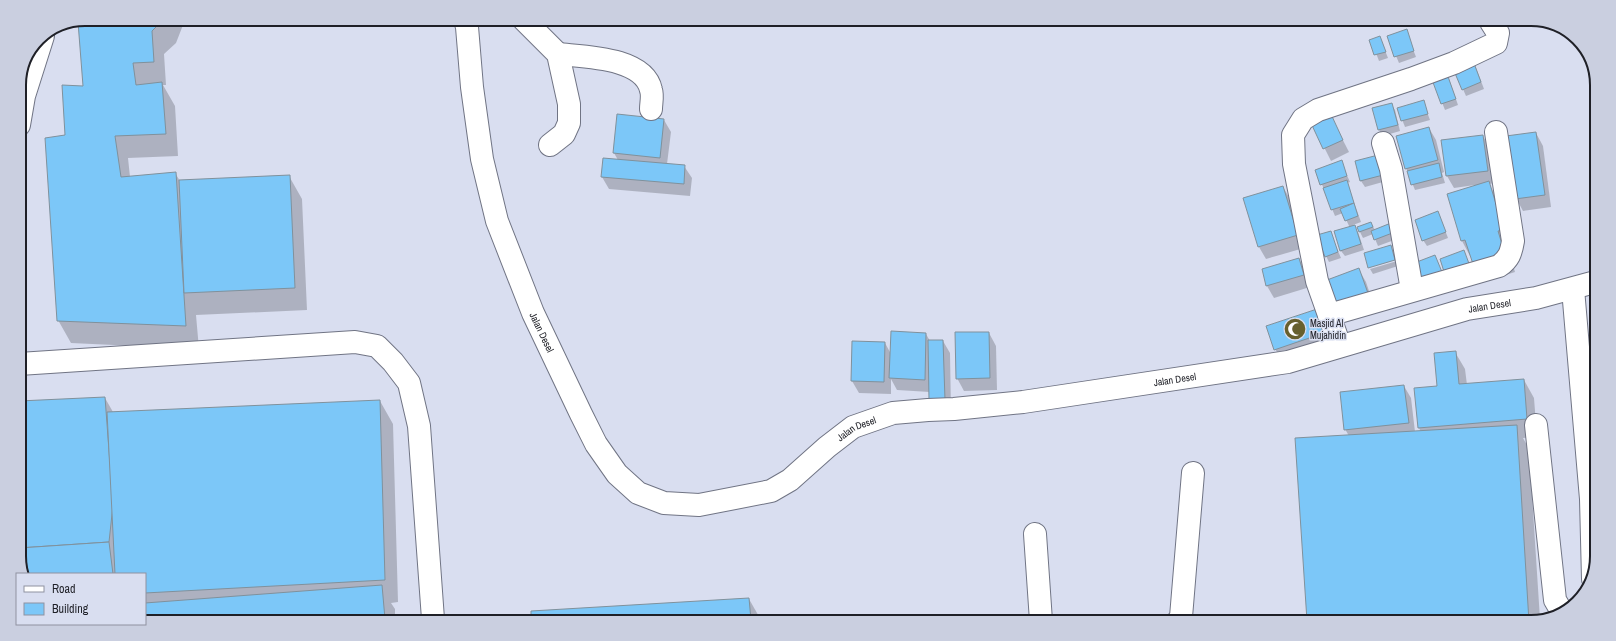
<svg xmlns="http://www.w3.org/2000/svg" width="1616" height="641" font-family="'Archivo Narrow',sans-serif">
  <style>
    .shadow { fill: #0003 }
    .building { fill: #7cc7f8; stroke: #80919c }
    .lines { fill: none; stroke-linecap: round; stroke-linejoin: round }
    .minor-casing { stroke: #707484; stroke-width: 24 }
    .minor { stroke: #fff; stroke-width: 22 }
    .labels { text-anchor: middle; stroke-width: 3; stroke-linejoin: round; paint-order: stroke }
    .street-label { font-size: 10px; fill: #1f2027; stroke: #d9def0 }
    .poi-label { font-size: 10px; fill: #1f2027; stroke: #d9def0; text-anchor: start }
    .rim { fill: none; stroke: #1f2027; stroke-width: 2 }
  </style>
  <rect width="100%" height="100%" fill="#d9def0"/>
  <g class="shadow">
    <path d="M 85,19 L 183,19 L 183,25 L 176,43 L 164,54 L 166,85 L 163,85 L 175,106 L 178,156 L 128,158 L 130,177 L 175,173 L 180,181 L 289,176 L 302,199 L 307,310 L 196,315 L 199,349 L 71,343 L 58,320 L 66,136 L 84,87 L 79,21 Z"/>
    <path d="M 1406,31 L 1416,57 L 1399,63 L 1388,37 Z"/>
    <path d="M 1380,38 L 1388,58 L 1379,61 L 1371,40 Z"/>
    <path d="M 1475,65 L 1484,89 L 1466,96 L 1453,66 Z"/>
    <path d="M 1432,77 L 1449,79 L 1458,105 L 1445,110 Z"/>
    <path d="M 1423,101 L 1430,120 L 1405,127 L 1398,109 Z"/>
    <path d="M 1391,104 L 1395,110 L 1400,131 L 1383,136 L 1379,130 Z"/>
    <path d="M 1329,113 L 1349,152 L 1331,161 L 1311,121 Z"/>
    <path d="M 664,120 L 671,132 L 667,164 L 684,166 L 692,178 L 690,196 L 609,189 L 602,177 L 618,160 L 614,153 Z"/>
    <path d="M 1429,128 L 1436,140 L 1444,172 L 1442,173 L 1445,183 L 1415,190 L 1406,168 Z"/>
    <path d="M 1536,133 L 1543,146 L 1551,207 L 1523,211 L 1516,198 Z"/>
    <path d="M 1483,136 L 1490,149 L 1495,183 L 1489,184 L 1498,200 L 1508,249 L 1515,272 L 1484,282 L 1462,241 L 1475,185 L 1454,188 L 1447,176 Z"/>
    <path d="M 1341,162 L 1350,182 L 1347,183 L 1361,222 L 1353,225 L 1358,232 L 1364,250 L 1345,256 L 1341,251 L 1350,228 L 1343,213 L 1335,216 L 1316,170 Z"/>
    <path d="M 1356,162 L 1390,180 L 1365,187 L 1361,181 Z"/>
    <path d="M 1283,187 L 1290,199 L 1304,248 L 1266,259 L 1259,247 L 1244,198 Z"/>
    <path d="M 1438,212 L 1448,238 L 1427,246 L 1423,240 Z"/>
    <path d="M 1371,223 L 1375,230 L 1391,225 L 1397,239 L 1378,246 L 1373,234 L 1363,238 L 1358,228 Z"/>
    <path d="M 1330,232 L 1341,258 L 1329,262 L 1326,256 Z"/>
    <path d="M 1391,246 L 1396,259 L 1369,267 Z"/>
    <path d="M 1299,259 L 1306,272 L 1310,287 L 1274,298 L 1267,286 Z"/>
    <path d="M 1397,261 L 1398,266 L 1373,274 L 1370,269 Z"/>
    <path d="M 1359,270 L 1366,282 L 1375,309 L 1346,320 Z"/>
    <path d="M 1316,310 L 1327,339 L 1279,355 L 1275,349 Z"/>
    <path d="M 989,333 L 996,346 L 997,390 L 964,391 L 957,378 Z"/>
    <path d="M 926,334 L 930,341 L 943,341 L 950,353 L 951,412 L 930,392 L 897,390 L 891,379 L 891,394 L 859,393 L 852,381 L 853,342 L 885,343 L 891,354 Z"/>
    <path d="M 1455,352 L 1465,369 L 1467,385 L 1524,380 L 1534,398 L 1537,437 L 1523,438 L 1529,449 L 1540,619 L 1531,622 L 1308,621 L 1296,439 L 1349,436 L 1345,429 L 1404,386 L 1411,398 L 1415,432 L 1421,432 L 1419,428 Z"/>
    <path d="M 105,398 L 113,412 L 380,401 L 393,424 L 398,602 L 391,603 L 395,609 L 395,619 L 145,619 L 145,574 L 24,574 Z"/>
    <path d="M 749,599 L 761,620 L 532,620 Z"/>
  </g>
  <g class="building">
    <path d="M 85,19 L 164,19 L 152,31 L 154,62 L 133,63 L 136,85 L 162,82 L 166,134 L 115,136 L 121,177 L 176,172 L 186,326 L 57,321 L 45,138 L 65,135 L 62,85 L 83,86 L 78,22 Z"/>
    <path d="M 1407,29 L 1414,51 L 1394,57 L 1387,36 Z"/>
    <path d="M 1380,36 L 1386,52 L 1374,55 L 1369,40 Z"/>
    <path d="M 1472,58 L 1481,82 L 1462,90 L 1452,66 Z"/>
    <path d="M 1446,71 L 1456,99 L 1441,104 L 1431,77 Z"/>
    <path d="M 1424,100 L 1428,114 L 1401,121 L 1397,108 Z"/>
    <path d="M 1392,103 L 1398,125 L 1378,130 L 1372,108 Z"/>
    <path d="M 1330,112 L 1343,140 L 1323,149 L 1310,121 Z"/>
    <path d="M 617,114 L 664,119 L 660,158 L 613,153 Z"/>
    <path d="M 1429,127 L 1438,160 L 1405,169 L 1396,136 Z"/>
    <path d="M 1536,132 L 1545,195 L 1515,199 L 1506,136 Z"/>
    <path d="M 1483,135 L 1488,171 L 1446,176 L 1441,140 Z"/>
    <path d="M 1382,154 L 1387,174 L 1360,181 L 1355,161 Z"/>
    <path d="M 603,158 L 685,165 L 684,184 L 601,177 Z"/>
    <path d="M 1342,160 L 1347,176 L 1320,185 L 1315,170 Z"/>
    <path d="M 1439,163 L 1442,177 L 1411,185 L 1407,171 Z"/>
    <path d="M 290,175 L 295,288 L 184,293 L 179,180 Z"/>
    <path d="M 1347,180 L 1354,203 L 1331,210 L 1323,188 Z"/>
    <path d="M 1489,181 L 1504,230 L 1498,231 L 1505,254 L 1473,264 L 1465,240 L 1461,241 L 1447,194 Z"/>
    <path d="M 1283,186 L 1298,235 L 1258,247 L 1243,198 Z"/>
    <path d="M 1354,203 L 1358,216 L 1345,221 L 1340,209 Z"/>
    <path d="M 1438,211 L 1446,232 L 1422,241 L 1415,220 Z"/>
    <path d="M 1371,222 L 1373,227 L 1359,232 L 1357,227 Z"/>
    <path d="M 1391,223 L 1395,232 L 1374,240 L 1371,231 Z"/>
    <path d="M 1355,225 L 1361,244 L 1340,251 L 1334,231 Z"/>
    <path d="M 1331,231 L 1338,252 L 1325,257 L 1317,235 Z"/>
    <path d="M 1391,245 L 1395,260 L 1368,268 L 1364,253 Z"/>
    <path d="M 1464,250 L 1471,269 L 1446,278 L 1440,259 Z"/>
    <path d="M 1435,255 L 1442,272 L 1416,283 L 1409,265 Z"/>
    <path d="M 1299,258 L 1304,275 L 1266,286 L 1262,269 Z"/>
    <path d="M 1359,268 L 1369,296 L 1338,308 L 1327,280 Z"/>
    <path d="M 1317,309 L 1324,333 L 1274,350 L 1266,326 Z"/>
    <path d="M 891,331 L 926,333 L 925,380 L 889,378 Z"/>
    <path d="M 955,332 L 989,332 L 990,378 L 956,379 Z"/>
    <path d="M 928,340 L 943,340 L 945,400 L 929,400 Z"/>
    <path d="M 852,341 L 885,342 L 884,382 L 851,381 Z"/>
    <path d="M 1456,351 L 1459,384 L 1524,379 L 1527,419 L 1418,428 L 1414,388 L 1437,386 L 1434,353 Z"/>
    <path d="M 1404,385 L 1409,423 L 1344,430 L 1340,392 Z"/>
    <path d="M 105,397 L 113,505 L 109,542 L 19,548 L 19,401 Z"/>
    <path d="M 380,400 L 385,580 L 145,593 L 145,574 L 115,574 L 107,412 Z"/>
    <path d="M 1517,425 L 1529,622 L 1307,621 L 1295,438 Z"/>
    <path d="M 109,542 L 113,574 L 24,574 L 19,561 L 19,548 Z"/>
    <path d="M 382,585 L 385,619 L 145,619 L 145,603 Z"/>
    <path d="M 749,598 L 751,620 L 531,620 L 531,611 Z"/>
  </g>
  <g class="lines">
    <g class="minor-casing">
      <g id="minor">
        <path id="s1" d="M 465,20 L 467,27 L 472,87 L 482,159 L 497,221 L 533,313 L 581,414 L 596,444 L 617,474 L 638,493 L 664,503 L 699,505 L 771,491 L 790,480 L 827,447 L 853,427 L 893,413 L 928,410 L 954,409 L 1023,402 L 1288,362 L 1467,309 L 1536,298 L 1595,282"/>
        <path d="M 524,20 L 558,54 L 569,104 L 569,123 L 564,134 L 550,145"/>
        <path d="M 558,54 C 584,57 644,57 651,90 C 653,96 651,103 651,109"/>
        <path d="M 19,125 L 24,96 L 43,36"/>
        <path d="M 1383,143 L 1391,169 L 1412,290"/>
        <path d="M 1573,289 L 1591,499 L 1593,579"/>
        <path d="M 1329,315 L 1499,266 C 1509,259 1511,253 1513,241 L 1496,132"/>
        <path d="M 1340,346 L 1317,281 L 1294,164 L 1293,135 L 1303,119 L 1318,110 L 1411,79 L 1454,63 L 1496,43 L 1498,33 L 1491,22"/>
        <path d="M 19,364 L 355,342 L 377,346 L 393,362 L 409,383 L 419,426 L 433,619"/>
        <path d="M 1536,425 L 1555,600 L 1562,612"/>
        <path d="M 1035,534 L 1041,621"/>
        <path d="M 1178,621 L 1181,617 L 1193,473"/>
      </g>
    </g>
    <use href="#minor" class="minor"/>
  </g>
  <defs>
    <g id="mosque-disc" transform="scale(1.15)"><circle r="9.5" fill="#67602d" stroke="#d9def0"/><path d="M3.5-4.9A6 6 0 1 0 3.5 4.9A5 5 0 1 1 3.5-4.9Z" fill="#fff"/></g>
  </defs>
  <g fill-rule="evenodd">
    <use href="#mosque-disc" x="1295" y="329"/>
  </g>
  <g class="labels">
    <g class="street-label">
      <text dy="4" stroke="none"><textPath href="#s1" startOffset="1404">Jalan Desel</textPath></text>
      <text dy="4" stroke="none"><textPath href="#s1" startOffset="324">Jalan Desel</textPath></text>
      <text dy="4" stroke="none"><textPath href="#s1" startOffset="1080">Jalan Desel</textPath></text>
      <text dy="4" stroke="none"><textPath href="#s1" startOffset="756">Jalan Desel</textPath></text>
    </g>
    <g class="poi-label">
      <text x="1310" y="327">Masjid Al<tspan x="1310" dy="12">Mujahidin</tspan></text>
    </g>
  </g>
  <path d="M0 0H1616V641H0ZM85 26H1531A59 59 0 0 1 1590 85V556A59 59 0 0 1 1531 615H85A59 59 0 0 1 26 556V85A59 59 0 0 1 85 26Z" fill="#cacfe0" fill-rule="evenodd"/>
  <path class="rim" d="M85 26H1531A59 59 0 0 1 1590 85V556A59 59 0 0 1 1531 615H85A59 59 0 0 1 26 556V85A59 59 0 0 1 85 26Z"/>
  <rect x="16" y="573" width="130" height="52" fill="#d9def0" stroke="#8f92a0"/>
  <rect x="24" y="586" width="20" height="6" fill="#ffffff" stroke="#8f92a0"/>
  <text x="52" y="593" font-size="12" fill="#1f2027">Road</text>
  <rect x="24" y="603" width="20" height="12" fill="#7cc7f8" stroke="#8f92a0"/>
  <text x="52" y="613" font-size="12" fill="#1f2027">Building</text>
</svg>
